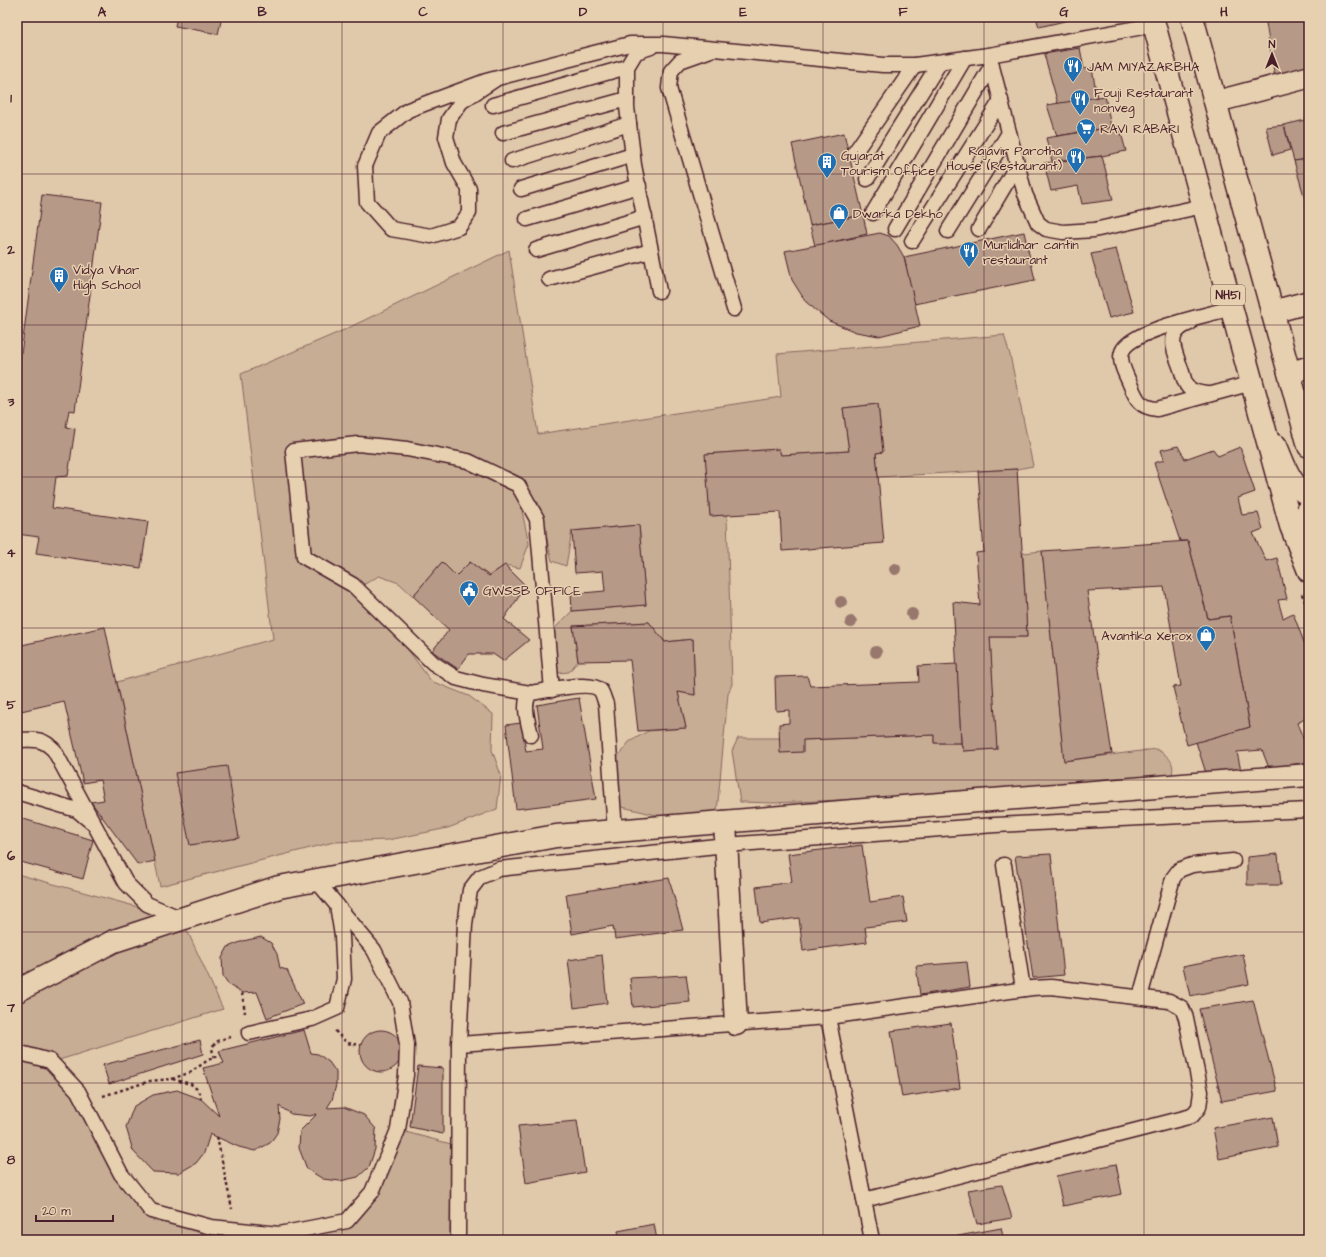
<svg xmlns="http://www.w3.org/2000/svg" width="1326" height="1257" font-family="'Architects Daughter',sans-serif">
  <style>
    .green { fill: #c7ad94; stroke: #886660 }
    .building { fill: #b69a87; stroke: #4a1f2b }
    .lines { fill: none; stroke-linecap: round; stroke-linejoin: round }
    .service-casing { stroke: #4a1f2b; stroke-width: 17 }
    .pedestrian-casing { stroke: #4a1f2b; stroke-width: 24 }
    .minor-casing { stroke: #4a1f2b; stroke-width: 25 }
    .tertiary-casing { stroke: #4a1f2b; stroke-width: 25 }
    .trunk-casing { stroke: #4a1f2b; stroke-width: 25 }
    .path { stroke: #4a1f2b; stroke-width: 2.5; stroke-dasharray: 3 3; stroke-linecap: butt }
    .service { stroke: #e6d0af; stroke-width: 14 }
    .pedestrian { stroke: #e6d0af; stroke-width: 21 }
    .minor { stroke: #e6d0af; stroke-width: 22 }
    .tertiary { stroke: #e6d0af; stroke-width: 22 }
    .trunk { stroke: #e6d0af; stroke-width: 22 }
    .tree { fill: #98776d }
    .grid { fill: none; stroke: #4a1f2b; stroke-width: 1; stroke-opacity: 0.55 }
    .labels { text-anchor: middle; stroke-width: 3; stroke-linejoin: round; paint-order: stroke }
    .shield { fill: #e6d0af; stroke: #795453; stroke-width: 1 }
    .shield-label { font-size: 12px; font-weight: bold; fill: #4a1f2b }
    .poi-label { font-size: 13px; fill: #4a1f2b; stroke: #e6d0af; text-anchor: start }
    .neatline { fill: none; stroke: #4a1f2b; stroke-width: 1.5 }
    .grid-label { font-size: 13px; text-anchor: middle; font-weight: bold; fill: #4a1f2b }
  </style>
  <rect width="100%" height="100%" fill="#e0c9aa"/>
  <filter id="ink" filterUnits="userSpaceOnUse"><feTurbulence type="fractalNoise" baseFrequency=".025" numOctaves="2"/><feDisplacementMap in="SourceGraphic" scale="8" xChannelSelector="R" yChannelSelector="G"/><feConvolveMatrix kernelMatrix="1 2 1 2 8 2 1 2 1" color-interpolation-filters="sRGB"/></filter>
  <g filter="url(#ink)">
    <g class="green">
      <path d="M 509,250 L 538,434 L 781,397 L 777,354 L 1004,335 L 1010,355 L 1033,466 L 1017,469 L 878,477 L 876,453 L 883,452 L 878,404 L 843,408 L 849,451 L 781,455 L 779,449 L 706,454 L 710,516 L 727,515 L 732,684 L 728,694 L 717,812 L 665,817 L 618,806 L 615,760 L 629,742 L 648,731 L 686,728 L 678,692 L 695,695 L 693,639 L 665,642 L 649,622 L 573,626 L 578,661 L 569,672 L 558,673 L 553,654 L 554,629 L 572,611 L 646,605 L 639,525 L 572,531 L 566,566 L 552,561 L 538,502 L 522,511 L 529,544 L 520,568 L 505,565 L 489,576 L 470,562 L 456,576 L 442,562 L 413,596 L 399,583 L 379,576 L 361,586 L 363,605 L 406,647 L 431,681 L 469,696 L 493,714 L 492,750 L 501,775 L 497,809 L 448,828 L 388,840 L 334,842 L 160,886 L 117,682 L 273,639 L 241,374 L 344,330 Z"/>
      <path d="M 1042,551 L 1064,761 L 1156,749 C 1170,757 1176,762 1171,779 L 929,796 L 773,803 L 740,802 L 732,751 L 738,738 L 780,738 L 803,740 L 934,735 L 934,743 L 961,743 L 963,751 L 996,749 L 990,637 L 1027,637 L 1023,553 Z"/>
      <path d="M 17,874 L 182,919 L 223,1009 L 56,1061 L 151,1211 L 279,1234 L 347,1221 L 372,1192 L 398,1130 L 451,1144 L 450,1240 L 17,1240 Z"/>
    </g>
    <g class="building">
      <path d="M 177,17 L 222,17 L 218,34 L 175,26 Z"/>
      <path d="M 1036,17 L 1082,17 L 1039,27 Z"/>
      <path d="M 1265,17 L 1309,17 L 1309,72 L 1275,78 Z"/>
      <path d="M 1080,48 L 1084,69 L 1092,68 L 1097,98 L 1058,104 L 1044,54 Z"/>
      <path d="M 1105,96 L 1111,127 L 1057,136 L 1047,105 Z"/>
      <path d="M 1309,119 L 1309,159 L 1294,161 L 1284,125 Z"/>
      <path d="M 1284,125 L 1290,150 L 1273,155 L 1266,127 Z"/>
      <path d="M 1119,126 L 1126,151 L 1102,156 L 1052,161 L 1046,138 Z"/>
      <path d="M 844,133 L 863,215 L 810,225 L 792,144 Z"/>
      <path d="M 1102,156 L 1113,200 L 1082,204 L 1078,186 L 1051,191 L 1044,163 Z"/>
      <path d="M 1309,159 L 1309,210 L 1308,210 L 1294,161 Z"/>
      <path d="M 42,195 L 102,202 L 75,411 L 69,410 L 66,427 L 75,429 L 68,476 L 56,477 L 52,508 L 148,522 L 141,568 L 36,553 L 39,537 L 17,534 L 17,384 Z"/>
      <path d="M 863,215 L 867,234 L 815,246 L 810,225 Z"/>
      <path d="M 1024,232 L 1035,280 L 914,304 L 904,257 Z"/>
      <path d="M 880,233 L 889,236 L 897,245 L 904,257 L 920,326 L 879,336 L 856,332 L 829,321 L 806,302 L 792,280 L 785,251 Z"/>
      <path d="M 1116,249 L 1134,312 L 1109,318 L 1091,254 Z"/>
      <path d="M 878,404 L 883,452 L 876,453 L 884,543 L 782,551 L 780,512 L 710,516 L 705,454 L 779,449 L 781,455 L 849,451 L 843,408 Z"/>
      <path d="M 1178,446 L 1185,459 L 1213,449 L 1218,456 L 1240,447 L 1255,492 L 1238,498 L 1242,515 L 1258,513 L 1263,529 L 1253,533 L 1266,561 L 1277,558 L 1287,599 L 1278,600 L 1283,618 L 1293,613 L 1305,645 L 1309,643 L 1309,717 L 1297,723 L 1309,753 L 1309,762 L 1269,768 L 1262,750 L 1237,752 L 1241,771 L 1206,773 L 1196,742 L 1250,727 L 1230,616 L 1208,619 L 1188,541 L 1180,541 L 1154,463 L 1164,460 L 1161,450 Z"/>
      <path d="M 1017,469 L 1026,612 L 1027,637 L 990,637 L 997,749 L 963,751 L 961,743 L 953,602 L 980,605 L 976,553 L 984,552 L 978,471 Z"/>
      <path d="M 639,525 L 646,605 L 572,611 L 571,594 L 605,591 L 603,571 L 575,573 L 572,531 Z"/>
      <path d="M 1188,541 L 1208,619 L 1230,616 L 1250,727 L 1187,745 L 1173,687 L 1181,686 L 1164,587 L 1087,591 L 1112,754 L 1064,761 L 1042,551 Z"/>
      <path d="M 442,562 L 456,576 L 470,562 L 489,576 L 505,565 L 526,586 L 504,619 L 529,640 L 503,661 L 493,654 L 469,654 L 458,669 L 432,651 L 449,630 L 413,596 Z"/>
      <path d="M 649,622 L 665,642 L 693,639 L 695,695 L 678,692 L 686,728 L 638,731 L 630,660 L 578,661 L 573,626 Z"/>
      <path d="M 105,627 L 155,861 L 138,865 L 91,802 L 104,800 L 100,780 L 83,783 L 64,701 L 17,712 L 17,646 Z"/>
      <path d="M 957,664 L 961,743 L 934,743 L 934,735 L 803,740 L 803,752 L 780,753 L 779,724 L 789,723 L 789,710 L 776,711 L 775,677 L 807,676 L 810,686 L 919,682 L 918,666 Z"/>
      <path d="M 579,698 L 596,799 L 516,809 L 506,725 L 521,723 L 526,751 L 543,749 L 537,705 Z"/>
      <path d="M 227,766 L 239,838 L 190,845 L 175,773 Z"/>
      <path d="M 17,817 L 93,840 L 83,879 L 17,861 Z"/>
      <path d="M 862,845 L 870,902 L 903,897 L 907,922 L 865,927 L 867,942 L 803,951 L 799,918 L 760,923 L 756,887 L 792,882 L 788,854 Z"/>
      <path d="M 1051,854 L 1064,975 L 1033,978 L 1015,856 Z"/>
      <path d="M 1278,854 L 1281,885 L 1247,885 L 1247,857 Z"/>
      <path d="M 669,878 L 683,930 L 615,939 L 613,926 L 572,934 L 566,894 Z"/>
      <path d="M 261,937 L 271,943 L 277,954 L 280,968 L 287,970 L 303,1004 L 267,1018 L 257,992 L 242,993 L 229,985 L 223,976 L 222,958 L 228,947 L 243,941 Z"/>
      <path d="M 1243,954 L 1249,984 L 1190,996 L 1183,966 Z"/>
      <path d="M 602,955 L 607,1003 L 574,1008 L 568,960 Z"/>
      <path d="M 967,962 L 970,987 L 920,995 L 916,966 Z"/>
      <path d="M 686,975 L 690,1002 L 633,1007 L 630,978 Z"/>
      <path d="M 1253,1000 L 1277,1091 L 1222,1101 L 1199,1009 Z"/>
      <path d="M 951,1023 L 960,1088 L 902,1097 L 891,1031 Z"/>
      <path d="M 304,1030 L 311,1053 L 318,1054 L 329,1062 L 336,1072 L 336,1085 L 332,1100 L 327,1108 L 344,1107 L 364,1115 L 376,1129 L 375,1149 L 369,1167 L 358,1177 L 340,1181 L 323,1179 L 307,1169 L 299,1148 L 300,1131 L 317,1114 L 310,1116 L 291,1114 L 279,1106 L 280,1119 L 277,1133 L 270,1143 L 255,1151 L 239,1147 L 210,1134 L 204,1153 L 196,1163 L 179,1173 L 153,1172 L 133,1151 L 126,1127 L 134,1106 L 153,1095 L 177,1090 L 201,1099 L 219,1116 L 203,1068 L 224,1063 L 219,1051 Z"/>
      <circle cx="381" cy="1051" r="21"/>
      <path d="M 200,1040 L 203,1054 L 109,1084 L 103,1065 Z"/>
      <path d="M 418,1066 L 443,1068 L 443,1134 L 410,1127 Z"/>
      <path d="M 1273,1117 L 1278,1147 L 1219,1159 L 1213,1128 Z"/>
      <path d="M 577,1121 L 585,1172 L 526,1183 L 518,1126 Z"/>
      <path d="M 1116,1164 L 1122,1194 L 1063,1206 L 1056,1176 Z"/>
      <path d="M 1002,1185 L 1012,1218 L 977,1224 L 968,1190 Z"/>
      <path d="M 654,1224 L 657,1240 L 620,1240 L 618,1231 Z"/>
      <path d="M 1001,1228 L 1004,1240 L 942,1240 L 942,1239 Z"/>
    </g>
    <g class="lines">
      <g class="service-casing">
        <g id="service">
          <path d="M 651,47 L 636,52 L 627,67 L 627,107 L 634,165 L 659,291"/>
          <path d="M 711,50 L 680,61 L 671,71 L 669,88 L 734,309"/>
          <path d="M 989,55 L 1154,25"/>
          <path d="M 496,79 L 461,102 L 449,119 L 446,137 L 454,163 L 469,189 L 469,213 L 459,227 L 431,236 L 391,229 L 367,202 L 365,166 L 379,133 L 408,110 L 486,81 L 590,54 L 630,44 L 663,44 L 883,65 L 915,65 L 989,55 L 1025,194 L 1038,223 L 1046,229 L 1063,232 L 1094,230 L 1203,206"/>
          <path d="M 493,105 L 627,67"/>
          <path d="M 503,133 L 627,99"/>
          <path d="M 855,152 L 915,65"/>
          <path d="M 512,161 L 629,124"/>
          <path d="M 867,179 L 940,62"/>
          <path d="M 521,189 L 633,155"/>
          <path d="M 873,213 L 965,58"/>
          <path d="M 527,219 L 639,186"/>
          <path d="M 895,229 L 992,65"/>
          <path d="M 979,229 L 1017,165"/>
          <path d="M 948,231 L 1009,133"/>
          <path d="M 912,241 L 1001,100"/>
          <path d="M 536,250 L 645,217"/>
          <path d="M 549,279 L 651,251"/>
          <path d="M 1231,308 C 1209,315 1129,330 1122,352 C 1118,362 1127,376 1130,384 C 1137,400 1139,407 1157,409 L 1252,383"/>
          <path d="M 1190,323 C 1164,333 1174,349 1181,369 C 1183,374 1184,383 1188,387 C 1193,393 1200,393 1208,394"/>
          <path d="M 530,693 L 483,685 L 456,678 L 433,663 L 353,585 L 304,557 L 293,451 L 358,444 L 407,449 L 468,461 L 518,485 L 537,519 L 552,690"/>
          <path d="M 531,735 C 528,721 522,705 530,693 C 544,691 591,680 600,690 C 603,693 604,700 606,704 L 615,831"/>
          <path d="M 17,740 C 35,740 41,737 54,750 L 126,883 L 147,904 L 182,919"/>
          <path d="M 17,792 L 77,810 L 90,821"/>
          <path d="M 1004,865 L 1023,989"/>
          <path d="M 1140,997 L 1173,878 L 1179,870 L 1192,865 L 1233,861"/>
          <path d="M 828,1017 L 1032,988 L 1051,987 L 1169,1001 L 1182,1008 L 1186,1018 L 1201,1092 L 1199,1107 L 1192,1116 L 864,1200"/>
          <path d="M 249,1033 L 312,1019 L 337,1008 L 344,979 L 342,936 L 337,905"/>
          <path d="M 459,1044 L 828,1017 L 872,1240"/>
          <path d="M 17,1052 L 50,1061 L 78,1091 L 121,1174 L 151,1211 L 211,1227 L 279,1234 L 347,1221 L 372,1192 L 398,1130 L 406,1075 L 407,1045 L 400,1002 L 374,950 L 316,880"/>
          <path d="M 458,1240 L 459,1044 L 465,924 L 470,890 L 480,877 L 499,869 L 726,845 L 995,825 L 1309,810"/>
        </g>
      </g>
      <g class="pedestrian-casing">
        <g id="pedestrian">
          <path d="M 1215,102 L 1309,77"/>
          <path d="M 1289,373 L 1309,367"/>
        </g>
      </g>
      <g class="minor-casing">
        <g id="minor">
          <path d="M 1272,312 L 1309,302"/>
          <path d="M 725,822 L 736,1024"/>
        </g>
      </g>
      <g class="tertiary-casing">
        <g id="tertiary">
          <path d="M 1276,446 C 1284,464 1289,486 1309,495"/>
          <path d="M 1309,509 C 1303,518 1307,529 1309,539"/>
          <path d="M 17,991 L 114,941 L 279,887 L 556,836 L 865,810 L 1309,775"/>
        </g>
      </g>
      <g class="trunk-casing">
        <g id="trunk">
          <path d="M 1152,17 L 1291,526 L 1309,571"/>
          <path d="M 1192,17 L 1309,446"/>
        </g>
      </g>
      <g class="path">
        <path d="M 1302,594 L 1309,612"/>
        <path d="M 242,993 L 245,1013"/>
        <path d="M 335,1031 L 347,1043 L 361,1045"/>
        <path d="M 214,1058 C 209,1043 217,1040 231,1037"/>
        <path d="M 172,1079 L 191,1072 L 208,1060 L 221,1055"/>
        <path d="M 103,1096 L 150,1081 L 172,1079 L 191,1084 L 198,1090 L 201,1099"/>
        <path d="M 217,1137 L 232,1209"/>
      </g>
      <use href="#service" class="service"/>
      <use href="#pedestrian" class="pedestrian"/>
      <use href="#minor" class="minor"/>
      <use href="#tertiary" class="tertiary"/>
      <use href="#trunk" class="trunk"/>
    </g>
    <g class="tree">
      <circle cx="895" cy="569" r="6"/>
      <circle cx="841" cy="602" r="6"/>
      <circle cx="912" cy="614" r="6"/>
      <circle cx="851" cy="622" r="6"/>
      <circle cx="876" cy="652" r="6"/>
    </g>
  </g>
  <path class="grid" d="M 182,17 L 182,1240M 342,17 L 342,1240M 503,17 L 503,1240M 663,17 L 663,1240M 823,17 L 823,1240M 984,17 L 984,1240M 1144,17 L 1144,1240M 17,174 L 1309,174M 17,325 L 1309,325M 17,477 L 1309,477M 17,628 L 1309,628M 17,780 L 1309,780M 17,932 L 1309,932M 17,1083 L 1309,1083"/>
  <defs>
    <g id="restaurant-pin" transform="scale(1)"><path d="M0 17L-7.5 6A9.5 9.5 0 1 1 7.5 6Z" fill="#1f6fb2" stroke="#e6d0af"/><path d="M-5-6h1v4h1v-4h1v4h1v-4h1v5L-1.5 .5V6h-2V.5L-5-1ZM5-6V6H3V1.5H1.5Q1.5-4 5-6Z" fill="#fff"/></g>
    <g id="supermarket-pin" transform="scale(1)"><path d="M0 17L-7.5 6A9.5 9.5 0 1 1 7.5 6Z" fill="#1f6fb2" stroke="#e6d0af"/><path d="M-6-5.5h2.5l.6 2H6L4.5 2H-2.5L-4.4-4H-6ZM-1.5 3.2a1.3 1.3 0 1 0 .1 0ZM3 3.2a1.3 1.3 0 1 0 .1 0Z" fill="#fff"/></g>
    <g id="building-pin" transform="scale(1)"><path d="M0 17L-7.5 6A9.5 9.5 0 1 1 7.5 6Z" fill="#1f6fb2" stroke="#e6d0af"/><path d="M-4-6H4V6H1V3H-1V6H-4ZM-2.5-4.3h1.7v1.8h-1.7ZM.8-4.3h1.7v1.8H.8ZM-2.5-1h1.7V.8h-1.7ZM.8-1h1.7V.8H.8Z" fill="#fff"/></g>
    <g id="shop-pin" transform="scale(1)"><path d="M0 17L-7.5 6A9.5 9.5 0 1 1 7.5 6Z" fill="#1f6fb2" stroke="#e6d0af"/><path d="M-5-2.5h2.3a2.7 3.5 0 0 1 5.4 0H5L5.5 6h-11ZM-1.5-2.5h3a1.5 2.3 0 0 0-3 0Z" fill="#fff"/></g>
    <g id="civic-pin" transform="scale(1)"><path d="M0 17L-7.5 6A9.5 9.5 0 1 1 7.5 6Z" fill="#1f6fb2" stroke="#e6d0af"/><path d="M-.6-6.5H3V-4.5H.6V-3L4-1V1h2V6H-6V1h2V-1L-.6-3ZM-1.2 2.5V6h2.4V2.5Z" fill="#fff"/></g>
  </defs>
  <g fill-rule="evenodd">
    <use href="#restaurant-pin" x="1073" y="66"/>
    <use href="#restaurant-pin" x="1080" y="99"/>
    <use href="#supermarket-pin" x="1086" y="128"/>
    <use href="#restaurant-pin" x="1076" y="157"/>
    <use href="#building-pin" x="827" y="162"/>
    <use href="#shop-pin" x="839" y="213"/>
    <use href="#restaurant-pin" x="969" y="251"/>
    <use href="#building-pin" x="59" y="276"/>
    <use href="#civic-pin" x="469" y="590"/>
    <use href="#shop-pin" x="1206" y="635"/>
  </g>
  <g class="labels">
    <rect class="shield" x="1211" y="285" width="34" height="20" rx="3"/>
    <g class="shield-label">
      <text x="1228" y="299">NH51</text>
    </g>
    <g class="poi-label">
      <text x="1087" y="71">JAM MIYAZARBHA</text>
      <text x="1094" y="97">Fouji Restaurant<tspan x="1094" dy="15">nonveg</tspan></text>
      <text x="1100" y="133">RAVI RABARI</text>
      <text x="1062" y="155" text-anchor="end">Rajavir Parotha<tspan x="1062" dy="15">House (Restaurant)</tspan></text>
      <text x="841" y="160">Gujarat<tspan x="841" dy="15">Tourism Office</tspan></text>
      <text x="853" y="218">Dwarka Dekho</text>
      <text x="983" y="249">Murlidhar cantin<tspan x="983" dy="15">restaurant</tspan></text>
      <text x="73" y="274">Vidya Vihar<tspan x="73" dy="15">High School</tspan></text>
      <text x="483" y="595">GWSSB OFFICE</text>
      <text x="1192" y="640" text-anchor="end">Avantika Xerox</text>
    </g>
  </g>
  <rect width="1326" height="1257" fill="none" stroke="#e6d0af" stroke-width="44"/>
  <g transform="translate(1272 54)" stroke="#e6d0af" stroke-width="3" paint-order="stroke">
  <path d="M0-3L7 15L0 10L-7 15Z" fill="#4a1f2b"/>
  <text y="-6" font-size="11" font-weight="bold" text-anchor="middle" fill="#4a1f2b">N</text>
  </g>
  <path d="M36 1215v6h77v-6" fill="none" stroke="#4a1f2b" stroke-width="2"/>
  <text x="42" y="1215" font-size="12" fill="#4a1f2b" stroke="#e6d0af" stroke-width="3" paint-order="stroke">20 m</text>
  <rect x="22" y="22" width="1282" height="1213" class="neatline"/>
  <g class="grid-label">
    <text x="102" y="16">A</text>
    <text x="262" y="16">B</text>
    <text x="423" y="16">C</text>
    <text x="583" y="16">D</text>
    <text x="743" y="16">E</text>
    <text x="903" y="16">F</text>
    <text x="1064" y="16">G</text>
    <text x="1224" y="16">H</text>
    <text x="11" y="102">1</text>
    <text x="11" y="254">2</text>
    <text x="11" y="406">3</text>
    <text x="11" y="557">4</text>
    <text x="11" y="709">5</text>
    <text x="11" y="860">6</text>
    <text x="11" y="1012">7</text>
    <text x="11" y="1164">8</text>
  </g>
</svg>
